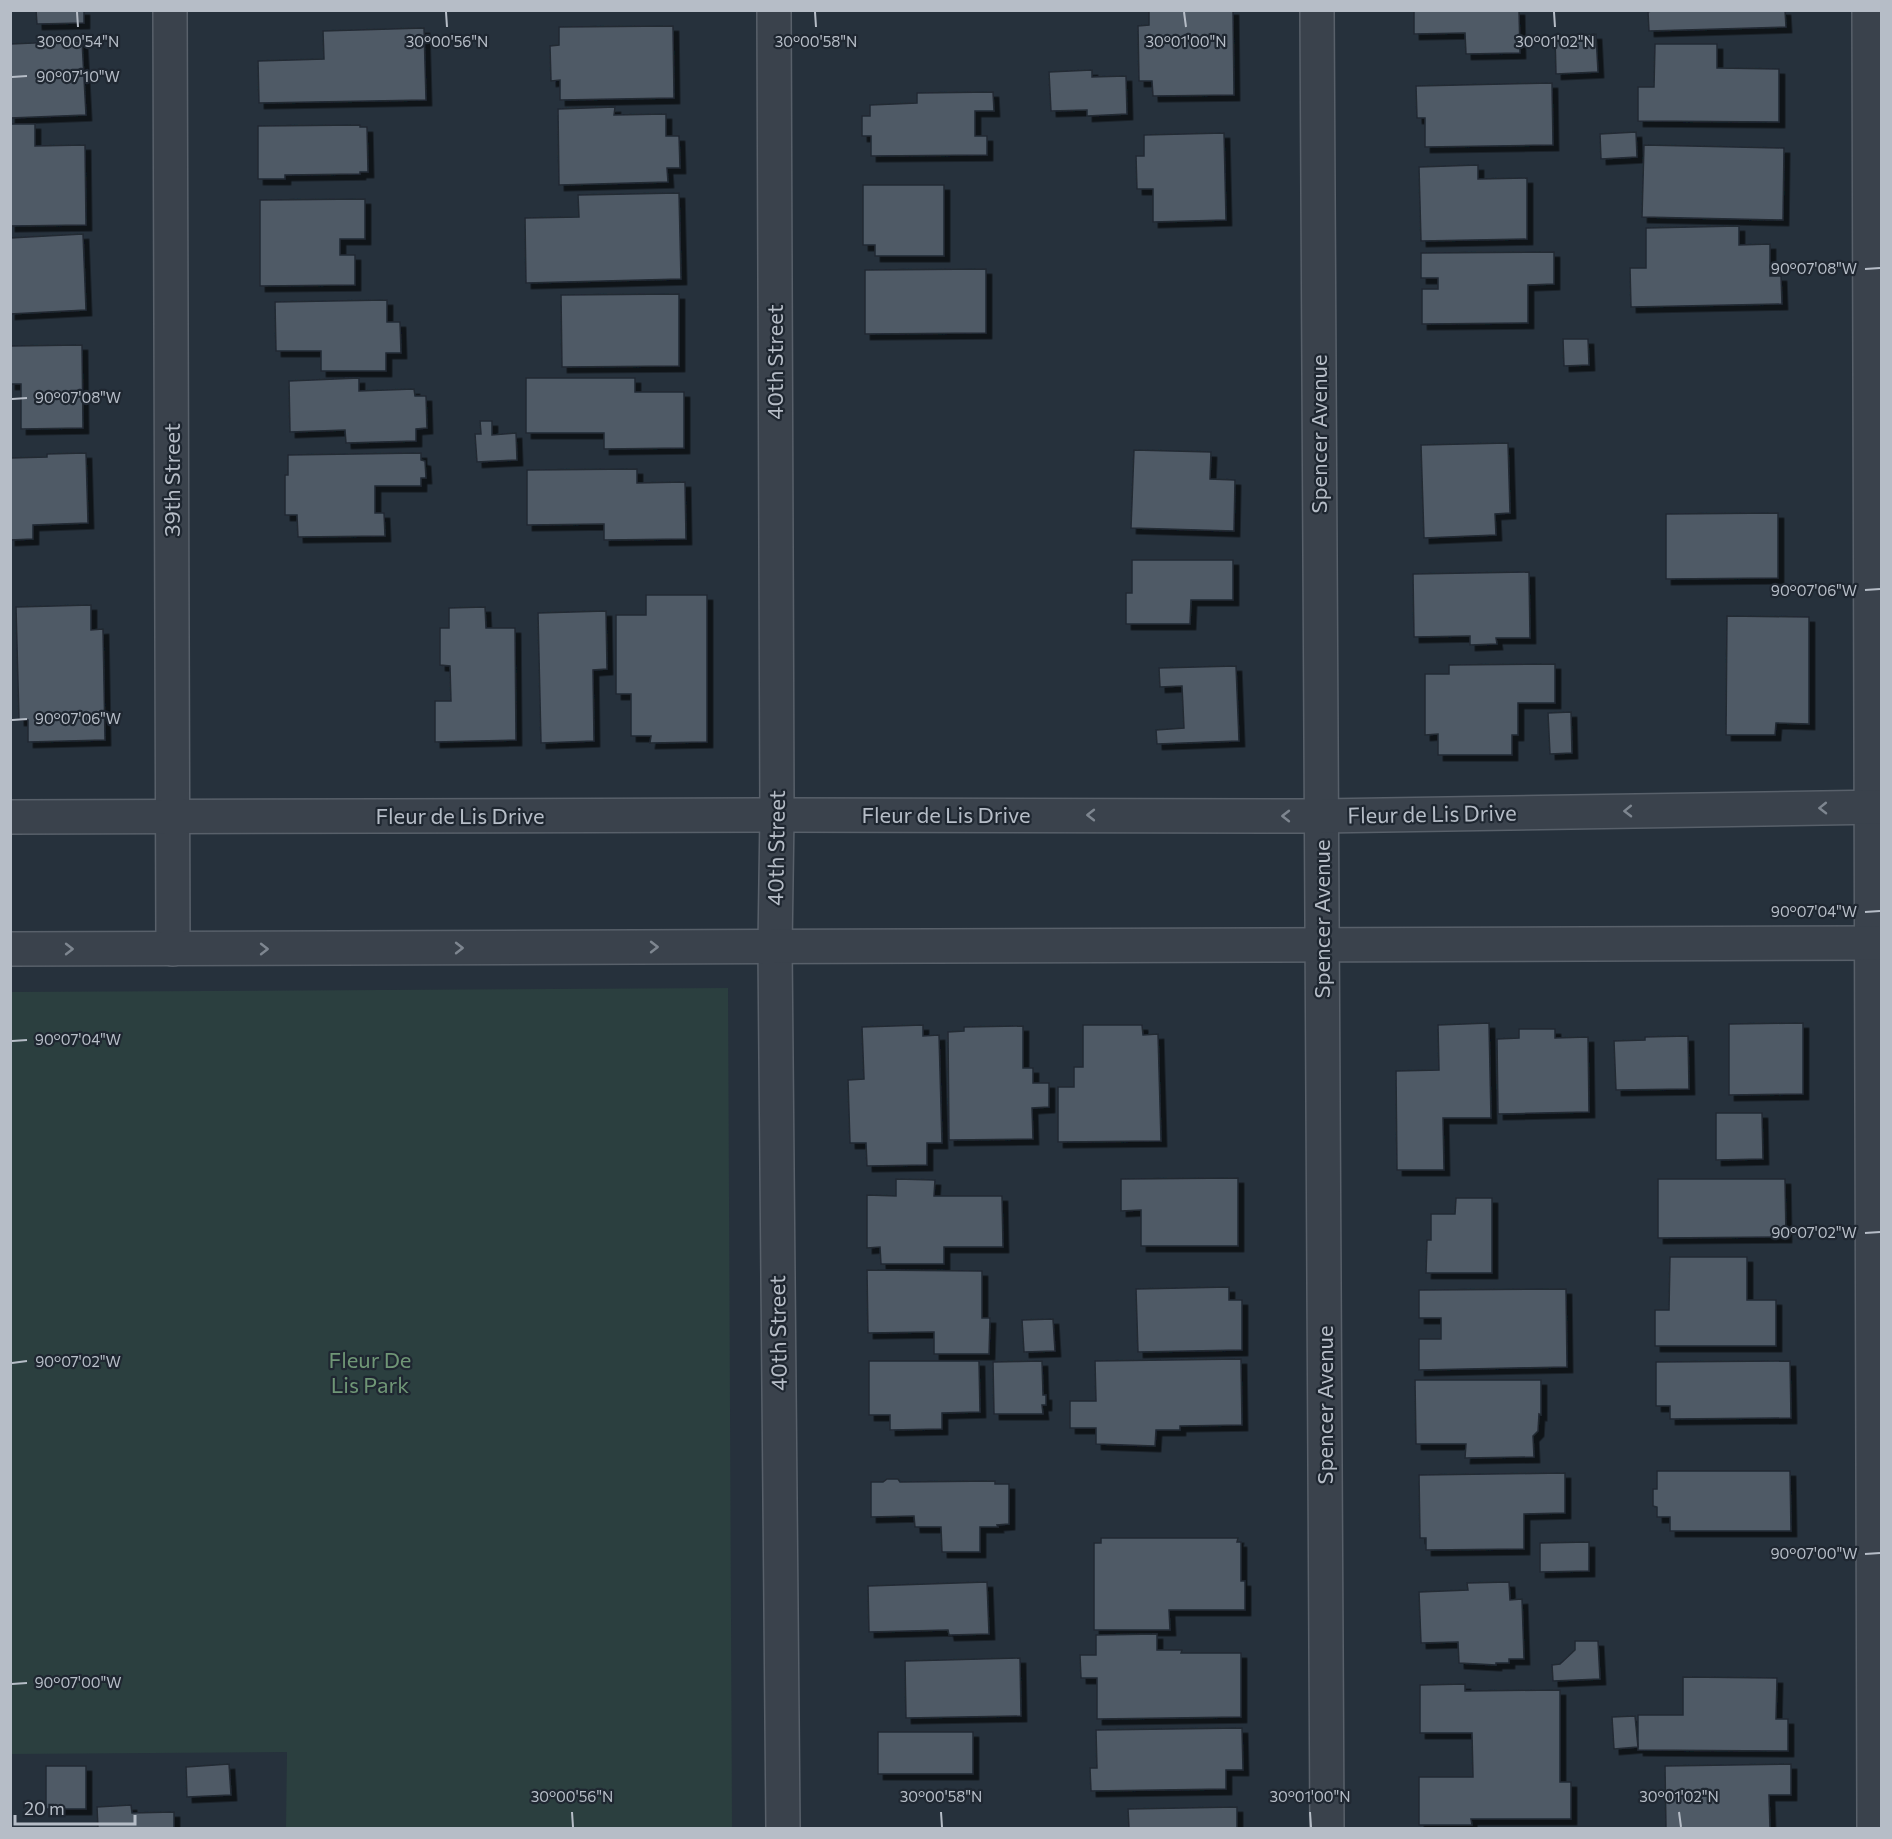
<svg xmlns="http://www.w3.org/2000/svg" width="1892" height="1839" font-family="Commissioner,sans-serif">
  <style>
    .green { fill: #2b3f3f }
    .building { fill: #505a66; stroke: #212933; stroke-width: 1.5; filter: url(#shadow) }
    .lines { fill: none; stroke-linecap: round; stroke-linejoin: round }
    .minor-casing { stroke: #58606a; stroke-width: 36 }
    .minor { stroke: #3a424c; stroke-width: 33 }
    .oneway { stroke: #7e8690 }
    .ticks { fill: none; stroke: #b6bdc7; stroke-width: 2 }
    .labels { text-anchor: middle; stroke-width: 4.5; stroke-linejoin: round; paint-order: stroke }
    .street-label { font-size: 22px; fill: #b6bdc7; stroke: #1f2731 }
    .park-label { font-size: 22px; fill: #6f9676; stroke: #1f2731 }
    .ticks-label { font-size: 15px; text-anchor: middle; fill: #b6bdc7; stroke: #1f2731; stroke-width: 4.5; stroke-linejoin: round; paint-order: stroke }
  </style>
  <defs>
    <filter id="shadow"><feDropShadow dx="5.5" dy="5.5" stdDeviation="0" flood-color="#0009"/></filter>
  </defs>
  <rect width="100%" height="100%" fill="#26313c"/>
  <path class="green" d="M 728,988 L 732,1828 L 286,1828 L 287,1752 L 11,1754 L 11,992 Z"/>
  <g class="building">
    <path d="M 36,10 L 84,10 L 84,23 L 37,24 Z"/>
    <path d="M 1149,10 L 1233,10 L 1234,95 L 1153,96 L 1152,81 L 1139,81 L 1138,26 L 1149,25 Z"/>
    <path d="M 1414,10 L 1519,10 L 1520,53 L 1466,54 L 1465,33 L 1414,34 Z"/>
    <path d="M 1654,10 L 1785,10 L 1786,27 L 1649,31 L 1648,12 Z"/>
    <path d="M 673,26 L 674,98 L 560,100 L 560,80 L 551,81 L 550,46 L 559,45 L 559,27 Z"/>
    <path d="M 424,28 L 426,100 L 259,103 L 258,61 L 324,59 L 323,31 Z"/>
    <path d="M 1596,34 L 1598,72 L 1556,74 L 1555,36 Z"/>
    <path d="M 82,41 L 86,115 L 10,118 L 10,44 Z"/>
    <path d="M 1655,44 L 1717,44 L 1717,68 L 1779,69 L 1779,122 L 1638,121 L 1638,87 L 1654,87 Z"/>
    <path d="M 1092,70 L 1092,77 L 1126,76 L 1127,114 L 1087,116 L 1087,110 L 1051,111 L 1049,72 Z"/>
    <path d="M 1552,83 L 1553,145 L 1425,147 L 1425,118 L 1417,118 L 1416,86 Z"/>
    <path d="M 993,92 L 994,111 L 975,111 L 975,136 L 987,136 L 987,155 L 871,156 L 871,136 L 862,136 L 862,116 L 870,116 L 870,105 L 917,103 L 917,93 Z"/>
    <path d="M 615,107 L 614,115 L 666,114 L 666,136 L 679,136 L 680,168 L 667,168 L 668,182 L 559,185 L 558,109 Z"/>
    <path d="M 10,124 L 35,124 L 35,146 L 85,145 L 86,225 L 10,226 Z"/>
    <path d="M 360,125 L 360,127 L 367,127 L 368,172 L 360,172 L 360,174 L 285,175 L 285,179 L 258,179 L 258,126 Z"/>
    <path d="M 1636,132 L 1637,157 L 1601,159 L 1600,134 Z"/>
    <path d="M 1224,133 L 1226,220 L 1153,222 L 1153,189 L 1137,189 L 1136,156 L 1144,156 L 1144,135 Z"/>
    <path d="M 1644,145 L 1784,148 L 1783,220 L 1642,217 Z"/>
    <path d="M 1478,165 L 1478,179 L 1527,178 L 1527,239 L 1421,241 L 1419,167 Z"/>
    <path d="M 863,185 L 944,185 L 944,256 L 875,256 L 875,245 L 863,245 Z"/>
    <path d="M 679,193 L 681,279 L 526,283 L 525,218 L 579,217 L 578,195 Z"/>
    <path d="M 365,199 L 365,239 L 340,239 L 340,255 L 355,255 L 355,285 L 260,286 L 260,200 Z"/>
    <path d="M 1739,226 L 1739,245 L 1770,244 L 1770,276 L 1781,276 L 1782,304 L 1631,307 L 1630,268 L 1646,268 L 1646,228 Z"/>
    <path d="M 83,234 L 86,310 L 10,314 L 10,238 Z"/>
    <path d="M 1554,252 L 1554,284 L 1528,285 L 1528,323 L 1422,324 L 1422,289 L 1438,289 L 1438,278 L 1421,278 L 1421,253 Z"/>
    <path d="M 986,269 L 986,333 L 865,334 L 865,270 Z"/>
    <path d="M 679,294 L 679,366 L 562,367 L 561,295 Z"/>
    <path d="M 387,300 L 387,322 L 400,322 L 401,353 L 386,353 L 386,371 L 321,371 L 321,351 L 276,351 L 275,302 Z"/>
    <path d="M 1563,339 L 1588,339 L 1589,365 L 1564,366 Z"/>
    <path d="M 82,345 L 83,428 L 21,429 L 21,384 L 10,384 L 10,346 Z"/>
    <path d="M 359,378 L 359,391 L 414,389 L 415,396 L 426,396 L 427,428 L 416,429 L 416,441 L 346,443 L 345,430 L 290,432 L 289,381 Z"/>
    <path d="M 526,378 L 635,378 L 635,392 L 684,392 L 684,448 L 604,449 L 604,433 L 526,433 Z"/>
    <path d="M 480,421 L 492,421 L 492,435 L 516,433 L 517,460 L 477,462 L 475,434 L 481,434 Z"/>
    <path d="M 1508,443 L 1510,513 L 1495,514 L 1496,535 L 1424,538 L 1421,445 Z"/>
    <path d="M 1134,450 L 1211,452 L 1210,479 L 1235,480 L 1234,531 L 1131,528 Z"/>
    <path d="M 86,453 L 88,523 L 33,525 L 33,539 L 10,540 L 10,458 L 47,457 L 47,454 Z"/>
    <path d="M 421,453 L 421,460 L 425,461 L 426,478 L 421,478 L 421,486 L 375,486 L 375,513 L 384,513 L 385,536 L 298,537 L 297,515 L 285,515 L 285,475 L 288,475 L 288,455 Z"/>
    <path d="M 637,469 L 637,483 L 685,482 L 686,539 L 604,540 L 604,524 L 527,525 L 527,470 Z"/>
    <path d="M 1778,513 L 1778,578 L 1666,579 L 1666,514 Z"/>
    <path d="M 1132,560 L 1233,560 L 1233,600 L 1191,600 L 1190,624 L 1126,624 L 1126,593 L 1132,593 Z"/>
    <path d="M 1529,572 L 1530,638 L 1496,638 L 1497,644 L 1470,645 L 1470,636 L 1414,637 L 1413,574 Z"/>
    <path d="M 646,595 L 707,595 L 707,742 L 650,743 L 651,736 L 631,736 L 631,694 L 616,694 L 616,615 L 646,615 Z"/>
    <path d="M 91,605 L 91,630 L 103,629 L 105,740 L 28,742 L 28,720 L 19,720 L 16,607 Z"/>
    <path d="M 485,607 L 486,628 L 515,628 L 516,740 L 435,742 L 435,701 L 451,701 L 450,666 L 440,665 L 440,628 L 449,628 L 449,608 Z"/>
    <path d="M 606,611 L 607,669 L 593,670 L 594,741 L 541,743 L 538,613 Z"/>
    <path d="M 1727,616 L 1809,617 L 1809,724 L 1776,723 L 1775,735 L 1726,735 Z"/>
    <path d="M 1555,664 L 1555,703 L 1518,703 L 1518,735 L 1512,735 L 1512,755 L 1438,755 L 1438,734 L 1425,735 L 1425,674 L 1449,674 L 1449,665 Z"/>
    <path d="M 1236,666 L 1239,741 L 1157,744 L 1156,730 L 1184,728 L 1182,686 L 1160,687 L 1159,668 Z"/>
    <path d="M 1571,712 L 1572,753 L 1550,754 L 1548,713 Z"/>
    <path d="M 1489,1023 L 1491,1118 L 1443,1118 L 1444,1170 L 1397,1170 L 1396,1071 L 1439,1070 L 1438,1025 Z"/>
    <path d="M 1803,1023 L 1803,1094 L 1729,1095 L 1729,1024 Z"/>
    <path d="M 923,1025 L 923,1036 L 939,1035 L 942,1143 L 927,1143 L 927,1165 L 867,1166 L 866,1143 L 850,1143 L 848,1080 L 864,1079 L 862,1027 Z"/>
    <path d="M 1083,1025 L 1142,1025 L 1143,1035 L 1158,1034 L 1161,1141 L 1058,1142 L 1058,1087 L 1074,1087 L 1074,1067 L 1083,1067 Z"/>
    <path d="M 1023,1026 L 1023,1068 L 1033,1068 L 1033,1083 L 1049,1083 L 1049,1107 L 1032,1108 L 1033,1139 L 949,1140 L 948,1032 L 964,1031 L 964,1027 Z"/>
    <path d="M 1519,1029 L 1555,1029 L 1555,1038 L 1588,1037 L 1589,1112 L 1498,1114 L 1497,1039 L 1519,1038 Z"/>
    <path d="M 1688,1036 L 1689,1089 L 1616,1090 L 1614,1041 L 1645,1040 L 1645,1037 Z"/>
    <path d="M 1716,1113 L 1762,1113 L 1763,1159 L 1716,1160 Z"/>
    <path d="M 1238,1178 L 1238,1246 L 1141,1246 L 1141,1210 L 1121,1211 L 1121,1179 Z"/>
    <path d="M 896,1179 L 935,1180 L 934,1196 L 1002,1196 L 1003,1247 L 944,1247 L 944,1264 L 881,1264 L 880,1247 L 867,1248 L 867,1195 L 896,1196 Z"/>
    <path d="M 1658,1179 L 1785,1179 L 1786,1237 L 1658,1238 Z"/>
    <path d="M 1456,1198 L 1492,1198 L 1492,1273 L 1426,1273 L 1427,1240 L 1431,1240 L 1431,1214 L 1455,1214 Z"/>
    <path d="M 1670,1257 L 1747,1257 L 1747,1300 L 1776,1300 L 1776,1346 L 1655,1346 L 1655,1310 L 1669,1310 Z"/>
    <path d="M 867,1270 L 982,1271 L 982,1318 L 990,1318 L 989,1354 L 934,1354 L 934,1332 L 868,1333 Z"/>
    <path d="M 1229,1287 L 1229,1300 L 1242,1300 L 1242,1350 L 1138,1352 L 1136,1289 Z"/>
    <path d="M 1566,1289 L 1567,1367 L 1419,1370 L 1419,1339 L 1441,1339 L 1441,1318 L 1419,1318 L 1419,1290 Z"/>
    <path d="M 1053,1319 L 1055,1351 L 1024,1352 L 1022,1320 Z"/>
    <path d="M 1241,1359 L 1242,1425 L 1180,1426 L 1180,1430 L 1156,1430 L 1155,1446 L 1096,1444 L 1096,1428 L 1070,1428 L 1070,1401 L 1096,1401 L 1095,1361 Z"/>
    <path d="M 869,1361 L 979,1361 L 980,1412 L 942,1413 L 942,1429 L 890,1430 L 890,1415 L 869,1415 Z"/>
    <path d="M 1042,1361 L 1043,1395 L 1046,1395 L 1046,1405 L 1042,1405 L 1043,1414 L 994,1414 L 993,1362 Z"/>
    <path d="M 1790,1361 L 1791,1418 L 1670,1419 L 1670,1406 L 1656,1406 L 1656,1362 Z"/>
    <path d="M 1415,1380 L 1541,1380 L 1541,1415 L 1539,1414 L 1538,1431 L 1533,1436 L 1534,1457 L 1465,1458 L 1466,1444 L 1416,1444 Z"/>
    <path d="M 1657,1471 L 1790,1471 L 1791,1531 L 1670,1531 L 1670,1517 L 1657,1517 L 1657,1507 L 1653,1506 L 1653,1489 L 1657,1489 Z"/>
    <path d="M 1565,1473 L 1565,1513 L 1524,1514 L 1524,1549 L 1426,1550 L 1426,1538 L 1420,1538 L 1419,1475 Z"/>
    <path d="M 887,1479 L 898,1479 L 900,1482 L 995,1481 L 995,1484 L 1009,1484 L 1009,1524 L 997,1525 L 998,1527 L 980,1527 L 980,1552 L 942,1552 L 941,1527 L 915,1527 L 914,1516 L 871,1517 L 871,1482 L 883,1482 Z"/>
    <path d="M 1101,1538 L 1238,1538 L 1237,1542 L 1241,1542 L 1241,1581 L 1245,1581 L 1245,1610 L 1169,1610 L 1170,1630 L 1094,1630 L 1094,1543 L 1101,1543 Z"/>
    <path d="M 1589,1542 L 1589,1571 L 1540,1572 L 1540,1543 Z"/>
    <path d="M 987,1582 L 989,1634 L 949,1635 L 948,1630 L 869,1632 L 868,1586 Z"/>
    <path d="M 1509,1582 L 1510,1600 L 1522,1599 L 1524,1659 L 1509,1659 L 1509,1663 L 1496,1663 L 1496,1665 L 1459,1663 L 1458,1642 L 1421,1643 L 1419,1592 L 1468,1590 L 1467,1583 Z"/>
    <path d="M 1157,1634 L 1157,1650 L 1182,1650 L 1181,1653 L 1241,1653 L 1241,1717 L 1097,1719 L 1097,1678 L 1081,1678 L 1080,1655 L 1096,1655 L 1096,1635 Z"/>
    <path d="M 1575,1641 L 1598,1641 L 1600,1679 L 1553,1681 L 1552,1665 L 1560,1664 L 1575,1650 Z"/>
    <path d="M 1020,1658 L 1021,1716 L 906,1718 L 905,1661 Z"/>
    <path d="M 1683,1677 L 1777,1678 L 1776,1719 L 1788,1719 L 1788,1751 L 1638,1750 L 1638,1715 L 1683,1715 Z"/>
    <path d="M 1465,1684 L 1465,1691 L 1560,1690 L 1560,1782 L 1571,1782 L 1571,1819 L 1471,1819 L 1472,1825 L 1419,1825 L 1419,1777 L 1473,1777 L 1472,1733 L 1420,1733 L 1420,1685 Z"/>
    <path d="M 1635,1716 L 1638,1747 L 1614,1749 L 1612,1717 Z"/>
    <path d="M 1242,1728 L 1243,1770 L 1226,1770 L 1226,1789 L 1091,1791 L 1090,1768 L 1097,1768 L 1096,1730 Z"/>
    <rect x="878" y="1732" width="95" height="42"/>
    <path d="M 229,1764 L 231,1795 L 187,1797 L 186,1767 Z"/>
    <path d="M 1791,1764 L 1791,1795 L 1769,1795 L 1770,1828 L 1666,1828 L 1665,1766 Z"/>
    <rect x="46" y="1766" width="40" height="43"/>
    <path d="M 131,1805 L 132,1813 L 174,1812 L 174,1828 L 98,1828 L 97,1807 Z"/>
    <path d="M 1237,1807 L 1237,1828 L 1129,1828 L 1128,1809 Z"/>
  </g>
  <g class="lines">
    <g class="minor-casing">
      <g id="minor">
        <path d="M 170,10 L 173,949"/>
        <path d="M 774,10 L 777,815 L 775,947 L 783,1828"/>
        <path d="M 1317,10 L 1327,1828"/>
        <path d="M 1869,10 L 1874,1828"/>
        <path d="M 10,817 L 777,815 L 1321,816 L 1882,807"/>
        <path d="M 10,949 L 1882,943"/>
      </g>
    </g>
    <use href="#minor" class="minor"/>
  </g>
  <defs><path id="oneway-chevron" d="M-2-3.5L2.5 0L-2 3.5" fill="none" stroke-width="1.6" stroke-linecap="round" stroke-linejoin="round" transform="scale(1.5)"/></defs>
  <g class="oneway">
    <use href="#oneway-chevron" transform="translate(1823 808) rotate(179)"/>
    <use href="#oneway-chevron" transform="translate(1628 811) rotate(179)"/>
    <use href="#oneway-chevron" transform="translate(1091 815) rotate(-180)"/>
    <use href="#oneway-chevron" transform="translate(1286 816) rotate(-180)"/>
    <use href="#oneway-chevron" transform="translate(654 947)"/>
    <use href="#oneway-chevron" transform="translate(459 948)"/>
    <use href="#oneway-chevron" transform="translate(69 949)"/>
    <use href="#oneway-chevron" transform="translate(264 949)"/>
  </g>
  <path class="ticks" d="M 77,12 L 78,27M 446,12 L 447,27M 815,12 L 816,27M 1184,12 L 1186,27M 1554,12 L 1555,27M 12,77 L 27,76M 1865,269 L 1880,268M 12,399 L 27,398M 1865,590 L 1880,589M 12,720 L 27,719M 1865,912 L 1880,911M 12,1041 L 27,1040M 1865,1233 L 1880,1232M 12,1363 L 27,1361M 1865,1554 L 1880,1553M 12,1684 L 27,1683M 572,1812 L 573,1827M 941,1812 L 942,1827M 1310,1812 L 1311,1827M 1679,1812 L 1681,1827"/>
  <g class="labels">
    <g class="street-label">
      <text transform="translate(775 362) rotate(-90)" y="8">40th Street</text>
      <text transform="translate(1319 434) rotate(-90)" y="8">Spencer Avenue</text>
      <text transform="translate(172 480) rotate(-90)" y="8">39th Street</text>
      <text transform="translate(1432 814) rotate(-1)" y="8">Fleur de Lis Drive</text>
      <text x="946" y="823">Fleur de Lis Drive</text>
      <text x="460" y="824">Fleur de Lis Drive</text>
      <text transform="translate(776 848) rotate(-89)" y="8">40th Street</text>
      <text transform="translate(1322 919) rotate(-90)" y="8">Spencer Avenue</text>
      <text transform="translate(778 1333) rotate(-91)" y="8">40th Street</text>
      <text transform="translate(1325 1405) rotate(-90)" y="8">Spencer Avenue</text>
    </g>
    <g class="park-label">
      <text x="370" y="1368">Fleur De<tspan x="370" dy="25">Lis Park</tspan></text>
    </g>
  </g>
  <g class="ticks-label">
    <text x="78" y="47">30°00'54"N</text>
    <text x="447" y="47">30°00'56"N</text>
    <text x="816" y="47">30°00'58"N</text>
    <text x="1186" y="47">30°01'00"N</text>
    <text x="1555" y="47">30°01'02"N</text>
    <text x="78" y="82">90°07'10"W</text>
    <text x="1814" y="274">90°07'08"W</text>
    <text x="78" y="403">90°07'08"W</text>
    <text x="1814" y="596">90°07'06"W</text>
    <text x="78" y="724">90°07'06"W</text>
    <text x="1814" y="917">90°07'04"W</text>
    <text x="78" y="1045">90°07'04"W</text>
    <text x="1814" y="1238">90°07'02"W</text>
    <text x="78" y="1367">90°07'02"W</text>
    <text x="1814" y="1559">90°07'00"W</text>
    <text x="78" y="1688">90°07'00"W</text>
    <text x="572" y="1802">30°00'56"N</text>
    <text x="941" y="1802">30°00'58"N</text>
    <text x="1310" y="1802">30°01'00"N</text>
    <text x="1679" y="1802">30°01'02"N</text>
  </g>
  <rect width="1892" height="1839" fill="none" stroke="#b6bdc7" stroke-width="24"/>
  <path d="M15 1815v9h120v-9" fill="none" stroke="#b6bdc7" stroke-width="3"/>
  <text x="24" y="1815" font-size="18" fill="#b6bdc7" stroke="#1f2731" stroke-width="4.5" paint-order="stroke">20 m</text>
</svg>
